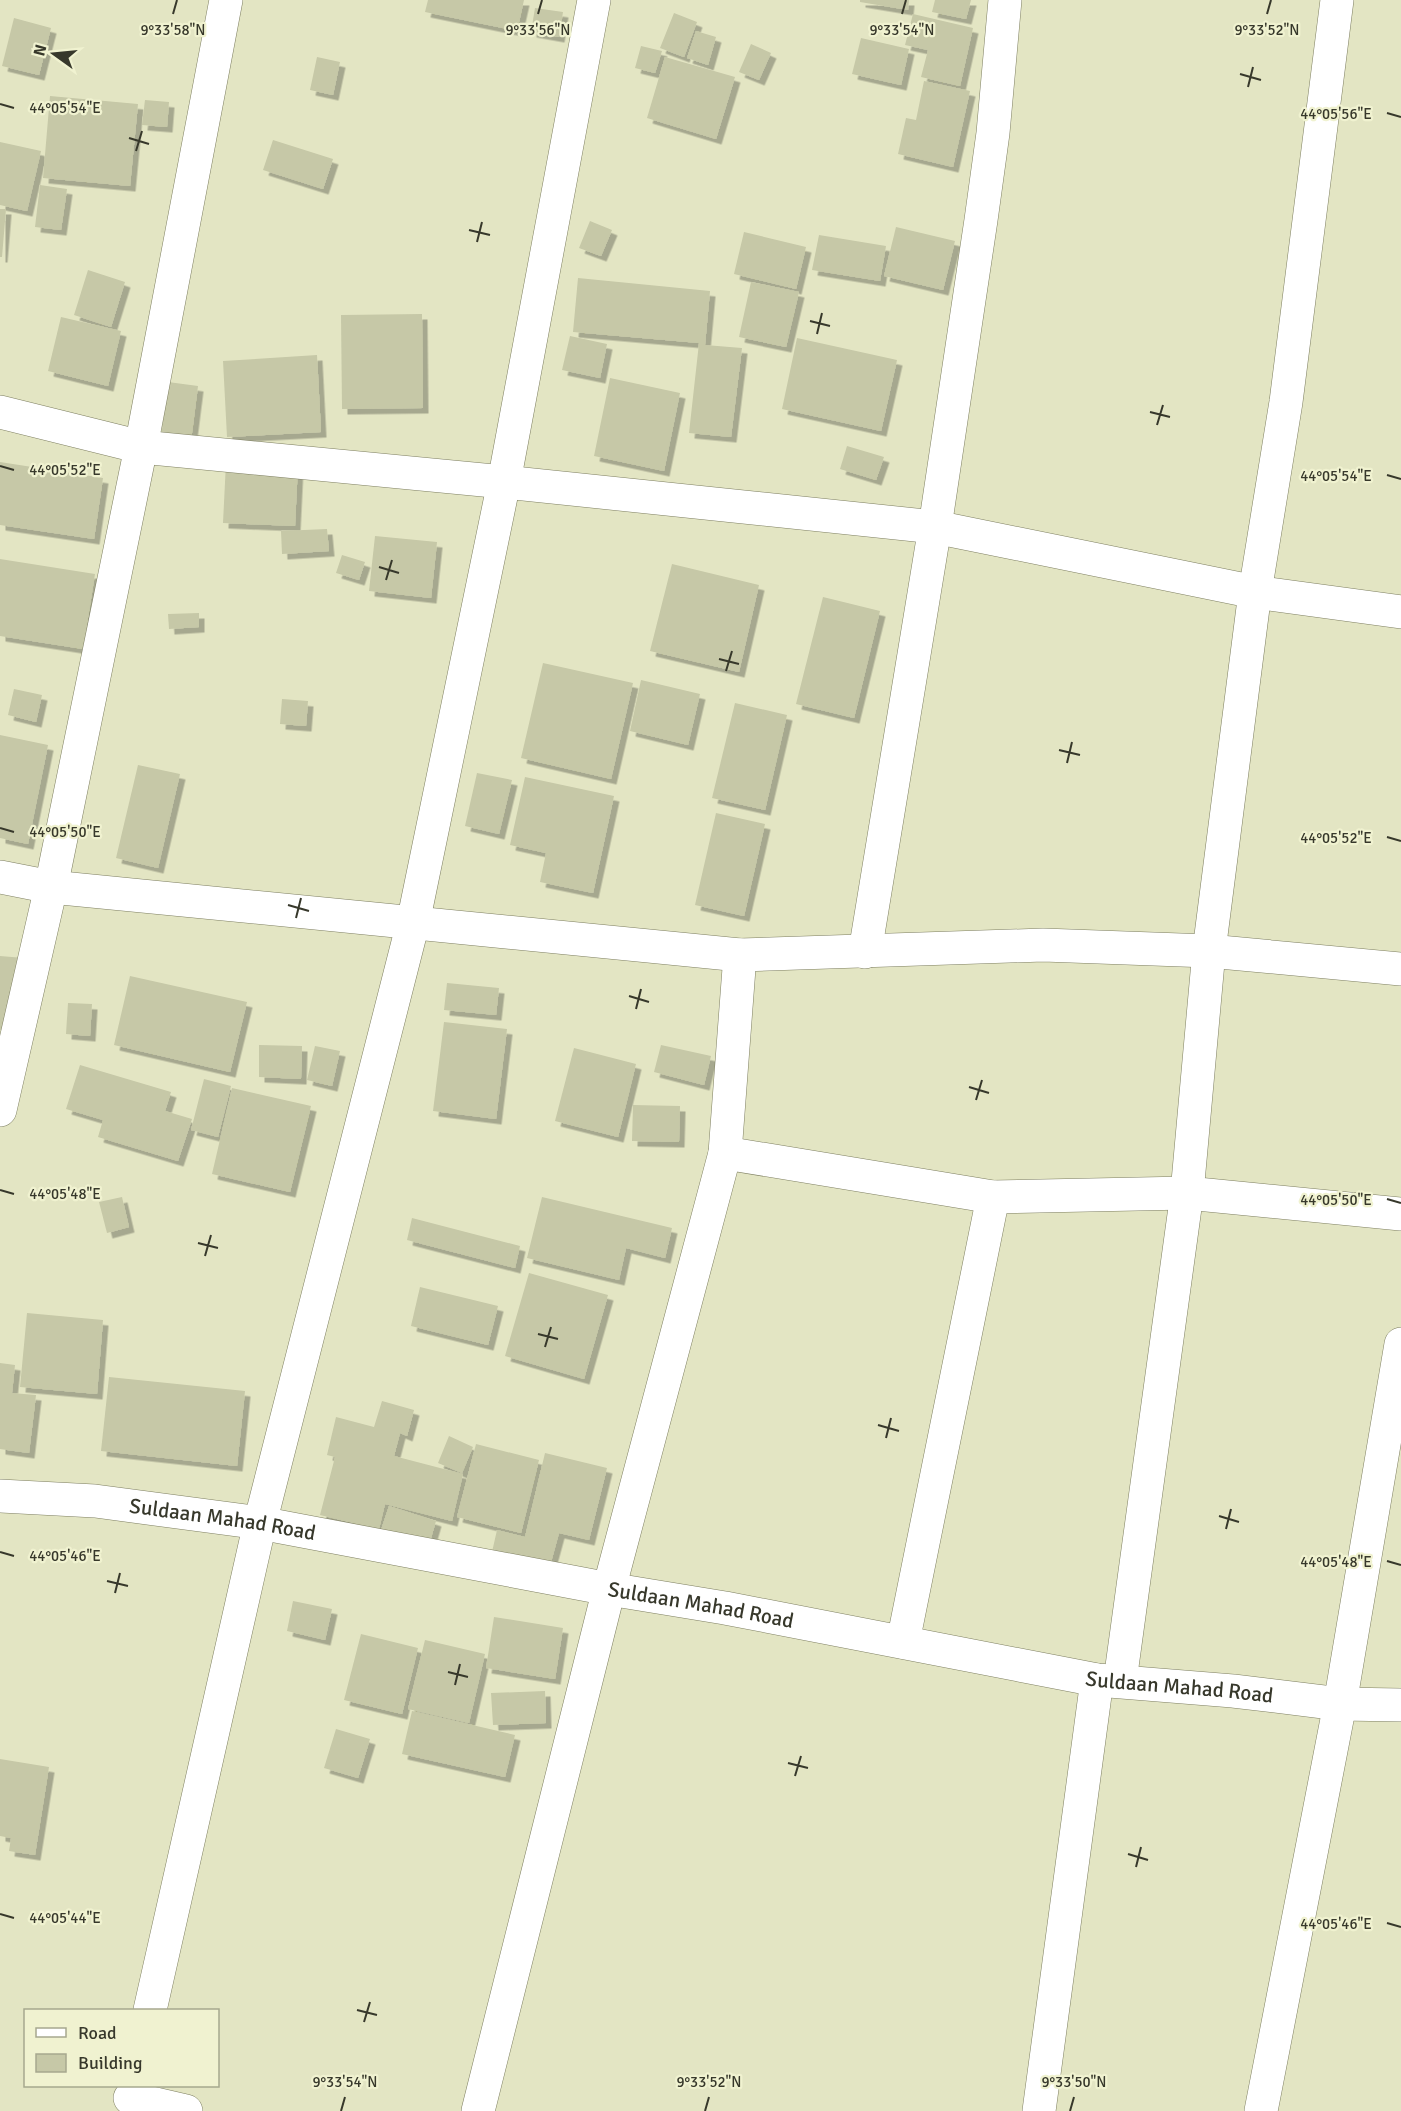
<svg xmlns="http://www.w3.org/2000/svg" width="1401" height="2111" font-family="Signika,sans-serif">
  <style>
    .building { fill: #c6c8a7; filter: url(#shadow) }
    .lines { fill: none; stroke-linecap: round; stroke-linejoin: round }
    .minor-casing { stroke: #7e7f61; stroke-width: 34 }
    .minor { stroke: #fff; stroke-width: 33 }
    .ticks { fill: none; stroke: #37382b; stroke-width: 2 }
    .labels { text-anchor: middle; stroke-width: 4.5; stroke-linejoin: round; paint-order: stroke }
    .street-label { font-size: 21px; fill: #37382b; stroke: #f0f2d0 }
    .ticks-label { font-size: 15px; text-anchor: middle; fill: #37382b; stroke: #f0f2d0; stroke-width: 4.5; stroke-linejoin: round; paint-order: stroke }
  </style>
  <defs>
    <filter id="shadow"><feDropShadow dx="5.5" dy="5.5" stdDeviation="0" flood-color="#0004"/></filter>
  </defs>
  <rect width="100%" height="100%" fill="#e3e5c3"/>
  <g class="building">
    <path d="M 428,0 L 524,0 L 517,31 L 425,12 Z"/>
    <path d="M 860,0 L 909,0 L 908,10 L 860,2 Z"/>
    <path d="M 935,0 L 971,0 L 966,19 L 932,12 Z"/>
    <path d="M 535,8 L 563,12 L 559,37 L 531,32 Z"/>
    <path d="M 674,13 L 697,22 L 684,57 L 660,48 Z"/>
    <path d="M 913,14 L 973,28 L 960,86 L 921,77 L 928,50 L 905,45 Z"/>
    <path d="M 14,18 L 51,28 L 39,75 L 2,66 Z"/>
    <path d="M 696,31 L 716,37 L 708,65 L 687,58 Z"/>
    <path d="M 861,38 L 909,49 L 901,85 L 852,74 Z"/>
    <path d="M 751,44 L 771,53 L 759,80 L 739,72 Z"/>
    <path d="M 641,46 L 662,51 L 655,73 L 635,68 Z"/>
    <path d="M 317,57 L 340,62 L 333,95 L 310,90 Z"/>
    <path d="M 665,57 L 735,77 L 716,139 L 647,118 Z"/>
    <path d="M 924,81 L 970,91 L 953,167 L 898,154 L 906,118 L 916,120 Z"/>
    <path d="M 50,96 L 138,104 L 130,186 L 43,178 Z"/>
    <path d="M 145,100 L 169,102 L 167,127 L 142,125 Z"/>
    <path d="M 273,140 L 333,159 L 323,189 L 263,170 Z"/>
    <path d="M 0,142 L 41,151 L 27,211 L 0,205 Z"/>
    <path d="M 40,185 L 67,189 L 61,230 L 35,227 Z"/>
    <path d="M 0,209 L 6,209 L 2,257 L 0,257 Z"/>
    <path d="M 590,221 L 612,230 L 601,256 L 579,248 Z"/>
    <path d="M 896,227 L 955,241 L 943,290 L 884,276 Z"/>
    <path d="M 744,232 L 806,247 L 796,289 L 734,274 Z"/>
    <path d="M 819,235 L 886,246 L 880,281 L 812,270 Z"/>
    <path d="M 88,270 L 125,282 L 111,327 L 74,315 Z"/>
    <path d="M 578,278 L 710,291 L 705,345 L 742,348 L 731,437 L 689,433 L 699,343 L 573,332 Z"/>
    <path d="M 751,282 L 799,292 L 786,347 L 739,337 Z"/>
    <path d="M 422,314 L 423,408 L 342,409 L 341,315 Z"/>
    <path d="M 61,317 L 121,331 L 108,386 L 48,371 Z"/>
    <path d="M 570,336 L 607,344 L 600,378 L 562,370 Z"/>
    <path d="M 797,338 L 897,360 L 881,431 L 782,409 Z"/>
    <path d="M 317,355 L 321,432 L 227,437 L 223,361 Z"/>
    <path d="M 610,378 L 680,393 L 664,471 L 594,456 Z"/>
    <path d="M 168,382 L 198,386 L 191,441 L 161,437 Z"/>
    <path d="M 227,442 L 299,445 L 295,526 L 223,523 Z"/>
    <path d="M 847,446 L 884,457 L 876,480 L 840,469 Z"/>
    <path d="M 0,462 L 103,478 L 94,539 L 0,525 Z"/>
    <path d="M 327,529 L 329,551 L 282,554 L 281,531 Z"/>
    <path d="M 375,536 L 437,542 L 431,598 L 369,591 Z"/>
    <path d="M 342,555 L 365,562 L 359,580 L 336,573 Z"/>
    <path d="M 0,559 L 95,574 L 83,649 L 0,636 Z"/>
    <path d="M 672,564 L 759,585 L 739,672 L 650,651 Z"/>
    <path d="M 823,597 L 880,611 L 854,718 L 796,704 Z"/>
    <path d="M 199,613 L 199,627 L 169,629 L 168,614 Z"/>
    <path d="M 543,663 L 633,683 L 611,779 L 521,758 Z"/>
    <path d="M 641,680 L 700,694 L 688,745 L 630,731 Z"/>
    <path d="M 14,689 L 42,695 L 36,722 L 8,715 Z"/>
    <path d="M 282,699 L 308,701 L 306,726 L 280,724 Z"/>
    <path d="M 735,703 L 787,715 L 765,810 L 712,798 Z"/>
    <path d="M 0,735 L 48,745 L 28,844 L 0,838 Z"/>
    <path d="M 138,765 L 180,774 L 158,868 L 116,858 Z"/>
    <path d="M 477,773 L 512,780 L 499,834 L 465,826 Z"/>
    <path d="M 525,777 L 614,796 L 593,893 L 540,882 L 546,853 L 510,845 Z"/>
    <path d="M 716,813 L 765,824 L 744,916 L 695,905 Z"/>
    <path d="M 0,956 L 24,958 L 18,1031 L 0,1030 Z"/>
    <path d="M 130,976 L 247,1002 L 230,1072 L 114,1045 Z"/>
    <path d="M 447,983 L 499,988 L 496,1015 L 444,1010 Z"/>
    <path d="M 68,1003 L 92,1004 L 90,1036 L 66,1034 Z"/>
    <path d="M 444,1022 L 507,1029 L 496,1119 L 433,1111 Z"/>
    <path d="M 259,1045 L 302,1046 L 301,1079 L 259,1077 Z"/>
    <path d="M 661,1045 L 711,1056 L 704,1085 L 654,1072 Z"/>
    <path d="M 315,1046 L 340,1051 L 332,1086 L 307,1080 Z"/>
    <path d="M 574,1048 L 636,1064 L 618,1137 L 555,1121 Z"/>
    <path d="M 80,1065 L 171,1092 L 165,1111 L 192,1119 L 178,1161 L 98,1137 L 103,1120 L 66,1109 Z"/>
    <path d="M 204,1079 L 231,1086 L 218,1137 L 191,1130 Z"/>
    <path d="M 232,1088 L 311,1106 L 290,1192 L 212,1174 Z"/>
    <path d="M 633,1105 L 680,1106 L 679,1142 L 632,1141 Z"/>
    <path d="M 122,1197 L 129,1227 L 107,1233 L 99,1202 Z"/>
    <path d="M 542,1197 L 672,1228 L 665,1258 L 626,1248 L 619,1280 L 527,1258 Z"/>
    <path d="M 412,1218 L 520,1246 L 515,1268 L 407,1240 Z"/>
    <path d="M 529,1273 L 608,1295 L 584,1379 L 505,1356 Z"/>
    <path d="M 420,1287 L 498,1306 L 488,1345 L 411,1326 Z"/>
    <path d="M 27,1313 L 103,1320 L 97,1394 L 20,1387 Z"/>
    <path d="M 0,1363 L 15,1365 L 12,1393 L 36,1395 L 29,1453 L 0,1449 Z"/>
    <path d="M 109,1377 L 245,1391 L 237,1466 L 101,1451 Z"/>
    <path d="M 382,1401 L 414,1410 L 407,1436 L 400,1433 L 394,1456 L 463,1474 L 452,1521 L 385,1504 L 379,1529 L 320,1515 L 335,1457 L 327,1455 L 336,1417 L 374,1427 Z"/>
    <path d="M 449,1436 L 473,1447 L 462,1473 L 438,1463 Z"/>
    <path d="M 476,1444 L 539,1460 L 521,1533 L 457,1517 Z"/>
    <path d="M 545,1453 L 607,1468 L 589,1540 L 559,1533 L 550,1566 L 492,1552 L 497,1530 L 525,1537 Z"/>
    <path d="M 389,1506 L 436,1521 L 429,1545 L 381,1530 Z"/>
    <path d="M 293,1601 L 332,1609 L 325,1640 L 287,1631 Z"/>
    <path d="M 494,1617 L 563,1628 L 555,1679 L 486,1668 Z"/>
    <path d="M 361,1634 L 418,1648 L 402,1714 L 344,1700 Z"/>
    <path d="M 425,1640 L 485,1654 L 469,1723 L 408,1709 Z"/>
    <path d="M 545,1691 L 546,1723 L 493,1725 L 491,1693 Z"/>
    <path d="M 412,1711 L 515,1735 L 505,1777 L 402,1754 Z"/>
    <path d="M 336,1729 L 370,1739 L 358,1778 L 324,1768 Z"/>
    <path d="M 0,1759 L 49,1767 L 35,1855 L 9,1851 L 11,1838 L 0,1836 Z"/>
  </g>
  <g class="lines">
    <g class="minor-casing">
      <g id="minor">
        <path d="M 0,412 L 141,447 L 504,482 L 935,527 L 1255,592 L 1401,612"/>
        <path d="M 0,877 L 51,887 L 740,955 L 1043,945 L 1209,951 L 1401,969"/>
        <path d="M 865,952 L 935,527 L 981,220 L 993,133 L 1005,0"/>
        <path d="M 0,1110 L 51,887 L 141,447 L 226,0"/>
        <path d="M 725,1153 L 993,1197 L 1187,1193 L 1401,1214"/>
        <path id="s1" d="M 0,1496 L 95,1501 L 260,1523 L 609,1589 L 725,1608 L 1097,1680 L 1233,1691 L 1340,1704 L 1401,1705"/>
        <path d="M 903,1642 L 993,1197"/>
        <path d="M 1120,1681 L 1187,1193 L 1209,951 L 1255,592 L 1286,402 L 1337,0"/>
        <path d="M 150,2010 L 260,1523 L 413,923 L 504,482 L 594,0"/>
        <path d="M 130,2098 L 186,2111"/>
        <path d="M 478,2111 L 609,1589 L 725,1153 L 740,955"/>
        <path d="M 1039,2111 L 1097,1680"/>
        <path d="M 1261,2111 L 1340,1704 L 1401,1344"/>
      </g>
    </g>
    <use href="#minor" class="minor"/>
  </g>
  <path class="ticks" d="M 173,14 L 177,0M 538,14 L 542,0M 902,14 L 906,0M 1267,14 L 1271,0M 1240,74 L 1261,80M 1248,87 L 1253,67M 0,104 L 14,108M 1387,113 L 1401,117M 129,138 L 149,144M 136,151 L 142,131M 469,230 L 490,235M 477,242 L 482,222M 810,321 L 830,326M 817,334 L 822,313M 1150,412 L 1170,417M 1157,425 L 1163,405M 0,466 L 14,470M 1387,475 L 1401,479M 379,567 L 399,573M 386,580 L 392,560M 719,659 L 739,664M 726,671 L 732,651M 1059,750 L 1080,755M 1067,763 L 1072,742M 0,828 L 14,832M 1387,837 L 1401,841M 288,905 L 309,911M 296,918 L 301,898M 629,996 L 649,1002M 636,1009 L 641,989M 969,1087 L 989,1093M 976,1100 L 982,1080M 0,1190 L 14,1194M 1387,1199 L 1401,1203M 198,1243 L 218,1248M 205,1256 L 211,1235M 538,1334 L 558,1339M 545,1347 L 551,1327M 878,1425 L 899,1431M 886,1438 L 891,1418M 1219,1516 L 1239,1522M 1226,1529 L 1231,1509M 0,1552 L 14,1556M 1387,1561 L 1401,1565M 107,1581 L 128,1586M 115,1593 L 120,1573M 448,1672 L 468,1677M 455,1685 L 460,1664M 788,1763 L 808,1768M 795,1776 L 801,1756M 1128,1854 L 1148,1860M 1136,1867 L 1141,1847M 0,1914 L 14,1918M 1387,1923 L 1401,1927M 357,2010 L 377,2015M 364,2022 L 370,2002M 341,2111 L 345,2097M 705,2111 L 709,2097M 1070,2111 L 1074,2097"/>
  <g class="labels">
    <g class="street-label">
      <text dy="7" stroke="none"><textPath href="#s1" startOffset="224">Suldaan Mahad Road</textPath></text>
      <text dy="7" stroke="none"><textPath href="#s1" startOffset="710">Suldaan Mahad Road</textPath></text>
      <text dy="7" stroke="none"><textPath href="#s1" startOffset="1196">Suldaan Mahad Road</textPath></text>
    </g>
  </g>
  <g class="ticks-label">
    <text x="173" y="35">9°33'58"N</text>
    <text x="902" y="35">9°33'54"N</text>
    <text x="1267" y="35">9°33'52"N</text>
    <text x="538" y="35">9°33'56"N</text>
    <text x="65" y="113">44°05'54"E</text>
    <text x="1336" y="119">44°05'56"E</text>
    <text x="65" y="475">44°05'52"E</text>
    <text x="1336" y="481">44°05'54"E</text>
    <text x="65" y="837">44°05'50"E</text>
    <text x="1336" y="843">44°05'52"E</text>
    <text x="65" y="1199">44°05'48"E</text>
    <text x="1336" y="1205">44°05'50"E</text>
    <text x="65" y="1561">44°05'46"E</text>
    <text x="1336" y="1567">44°05'48"E</text>
    <text x="65" y="1923">44°05'44"E</text>
    <text x="1336" y="1929">44°05'46"E</text>
    <text x="345" y="2087">9°33'54"N</text>
    <text x="709" y="2087">9°33'52"N</text>
    <text x="1074" y="2087">9°33'50"N</text>
  </g>
  <rect x="24" y="2009" width="195" height="78" fill="#f0f2d0" stroke="#a6a88e" stroke-width="1.5"/>
  <rect x="36" y="2028" width="30" height="9" fill="#ffffff" stroke="#a6a88e" stroke-width="1.5"/>
  <text x="78" y="2039" font-size="18" fill="#37382b">Road</text>
  <rect x="36" y="2054" width="30" height="18" fill="#c6c8a7" stroke="#a6a88e" stroke-width="1.5"/>
  <text x="78" y="2069" font-size="18" fill="#37382b">Building</text>
  <g transform="translate(54 54) rotate(285)" stroke="#f0f2d0" stroke-width="4.5" paint-order="stroke">
  <path d="M0-4.5L10 22L0 15L-10 22Z" fill="#37382b"/>
  <text y="-9" font-size="16" font-weight="bold" text-anchor="middle" fill="#37382b">N</text>
  </g>
</svg>
